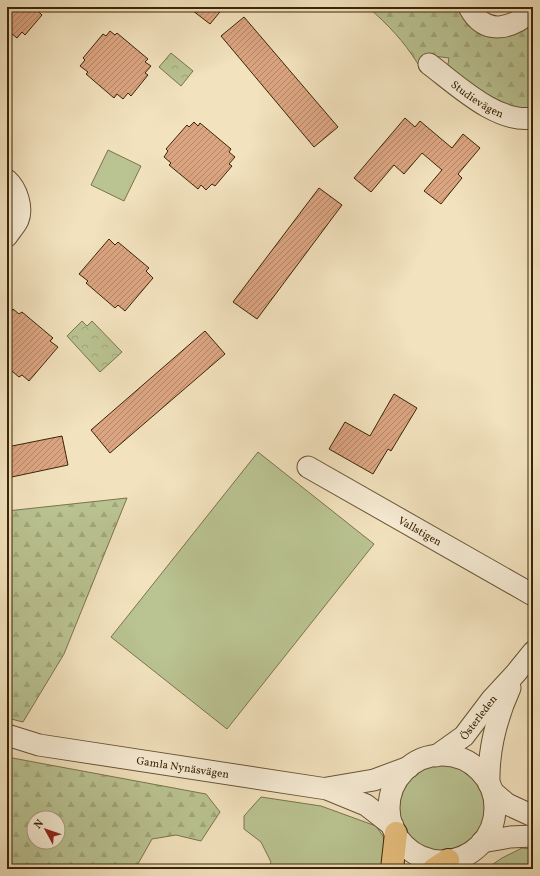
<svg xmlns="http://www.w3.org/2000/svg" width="540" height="876" font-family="Vollkorn,serif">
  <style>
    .green { fill: #bac392; stroke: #7a744c }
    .forest { fill: url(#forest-firs); stroke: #7a744c; fill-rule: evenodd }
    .park { fill: url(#park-crowns); stroke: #7a744c }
    .building { fill: url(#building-hatch); stroke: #3a2506 }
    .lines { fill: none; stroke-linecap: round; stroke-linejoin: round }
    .minor-casing { stroke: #685434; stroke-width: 23 }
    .highway-casing { stroke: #3a2506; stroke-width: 24 }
    .minor { stroke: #f7ecd5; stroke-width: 21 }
    .highway { stroke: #e9c17f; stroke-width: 22 }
    .labels { text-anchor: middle; stroke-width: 3; stroke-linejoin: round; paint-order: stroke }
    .street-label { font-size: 11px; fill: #3a2506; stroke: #f7ecd5 }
  </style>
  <defs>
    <pattern id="forest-firs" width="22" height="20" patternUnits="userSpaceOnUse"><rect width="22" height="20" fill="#bac392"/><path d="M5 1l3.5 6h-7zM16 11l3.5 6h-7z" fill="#a1a77c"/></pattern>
    <pattern id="park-crowns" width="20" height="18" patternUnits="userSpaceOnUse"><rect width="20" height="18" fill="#bac392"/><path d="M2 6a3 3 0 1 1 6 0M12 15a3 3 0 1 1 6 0" fill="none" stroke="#a1a77c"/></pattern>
    <pattern id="building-hatch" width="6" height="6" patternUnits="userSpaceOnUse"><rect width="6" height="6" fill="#dca582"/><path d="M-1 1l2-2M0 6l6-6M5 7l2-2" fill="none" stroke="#b38668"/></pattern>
  </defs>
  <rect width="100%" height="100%" fill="#f2e2be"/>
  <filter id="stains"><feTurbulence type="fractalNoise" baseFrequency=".005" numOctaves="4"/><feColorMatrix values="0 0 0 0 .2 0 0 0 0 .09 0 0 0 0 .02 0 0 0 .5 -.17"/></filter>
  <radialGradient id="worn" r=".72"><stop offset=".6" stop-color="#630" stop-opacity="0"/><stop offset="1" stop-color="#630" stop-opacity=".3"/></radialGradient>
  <g class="green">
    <path d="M 108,150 L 141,166 L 124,201 L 91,185 Z"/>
    <path d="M 258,452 L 374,544 L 227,729 L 111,637 Z"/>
    <path d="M 440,764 C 473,764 500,791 482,825 C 469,851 424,862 405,836 C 380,805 407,771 440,764 Z"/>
    <path d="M 261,797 L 321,806 L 376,826 L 383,836 L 386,849 L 383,869 L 268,869 L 271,862 L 261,842 L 244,829 L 244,816 Z"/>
    <path d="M 522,848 L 533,849 L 533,869 L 486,869 L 502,858 Z"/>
  </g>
  <g class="forest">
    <path d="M 368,7 L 462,7 L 467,18 L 533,20 L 533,109 L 518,111 L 490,101 L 447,70 L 449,58 L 426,55 L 418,64 C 403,40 389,26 368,7 Z"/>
    <path d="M 127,498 L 64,654 L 23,722 L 7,718 L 7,511 Z"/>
    <path d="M 7,757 L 206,794 L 220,812 L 201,841 L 176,835 L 152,839 L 135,869 L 7,869 ZM 34,818 L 58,818 L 58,842 L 34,842 Z"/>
  </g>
  <g class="park">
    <path d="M 171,53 L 193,71 L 181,86 L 159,67 Z"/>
    <path d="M 82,321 L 87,326 L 92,321 L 122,352 L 100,372 L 67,336 Z"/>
  </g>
  <g class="building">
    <path d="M 7,7 L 44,7 L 39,12 L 42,15 L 25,35 L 22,32 L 17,38 L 7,30 Z"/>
    <path d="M 188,7 L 224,7 L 210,24 Z"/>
    <path d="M 244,17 L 338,127 L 314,147 L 221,36 Z"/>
    <path d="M 110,31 L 115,35 L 117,33 L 148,59 L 145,62 L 151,66 L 145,73 L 148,75 L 131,96 L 128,93 L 123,99 L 117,94 L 114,98 L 86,74 L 88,72 L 80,66 L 85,60 L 83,58 L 103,34 L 106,36 Z"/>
    <path d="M 405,118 L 415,127 L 420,121 L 452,148 L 463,134 L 480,148 L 458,174 L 462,178 L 441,204 L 424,191 L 442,170 L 422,153 L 404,174 L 394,165 L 371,192 L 354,178 Z"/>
    <path d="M 194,122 L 198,126 L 200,123 L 231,149 L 229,152 L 235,157 L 229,164 L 232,166 L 215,186 L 212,184 L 206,190 L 201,185 L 198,189 L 169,165 L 171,163 L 164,157 L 168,151 L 166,149 L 187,125 L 189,127 Z"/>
    <path d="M 319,188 L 342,205 L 257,319 L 233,302 Z"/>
    <path d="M 109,239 L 115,245 L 118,242 L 149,268 L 146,271 L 153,278 L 125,311 L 118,305 L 115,308 L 86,283 L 88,281 L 79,274 Z"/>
    <path d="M 13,309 L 19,314 L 22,312 L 53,338 L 50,341 L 58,347 L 29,381 L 22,375 L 19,377 L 7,367 L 7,316 Z"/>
    <path d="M 205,331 L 225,354 L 110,453 L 91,430 Z"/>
    <path d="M 394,394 L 417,408 L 391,451 L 388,449 L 373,474 L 329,449 L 345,422 L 370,436 Z"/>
    <path d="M 62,436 L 68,465 L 7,478 L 7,447 Z"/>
  </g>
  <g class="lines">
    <g class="minor-casing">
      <g id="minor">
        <path d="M 469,7 C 485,37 512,29 533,10"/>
        <path id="s1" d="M 429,64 C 456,84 497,124 533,118"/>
        <path d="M 7,180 C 17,189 23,208 18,220 C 15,226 10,231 7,236"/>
        <path id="s2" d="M 308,467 L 533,595"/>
        <path id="s3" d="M 7,735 L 39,745 L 327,789 L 366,805 L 393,826"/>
        <circle cx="442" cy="808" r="53"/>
        <path id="s4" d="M 436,756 L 464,736 L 492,699 L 516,673 L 533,652"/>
        <path d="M 489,784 C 488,749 496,719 510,688"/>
        <path d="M 327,788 L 374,780 L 409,767"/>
        <path d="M 493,792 L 507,804 L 533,816"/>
        <path d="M 482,842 L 510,837 L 533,836"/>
      </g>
    </g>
    <g class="highway-casing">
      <g id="highway">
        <path d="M 392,869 L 396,833"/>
        <path d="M 434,869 L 448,860"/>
      </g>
    </g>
    <use href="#minor" class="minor"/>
    <use href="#highway" class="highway"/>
  </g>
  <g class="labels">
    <g class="street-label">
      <text dy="4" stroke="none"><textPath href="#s1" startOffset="60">Studievägen</textPath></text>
      <text dy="4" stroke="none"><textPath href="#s2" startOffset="129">Vallstigen</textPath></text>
      <text dy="4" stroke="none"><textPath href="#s4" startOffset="58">Österleden</textPath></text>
      <text dy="4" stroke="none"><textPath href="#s3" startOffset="179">Gamla Nynäsvägen</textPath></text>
    </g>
  </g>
  <rect width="540" height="876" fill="none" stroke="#f2e2be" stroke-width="24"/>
  <rect x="8" y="8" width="524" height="860" fill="none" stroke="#3a2506" stroke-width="2"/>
  <rect x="12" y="12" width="516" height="852" fill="none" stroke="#3a2506"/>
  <g transform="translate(46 830) rotate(310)"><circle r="19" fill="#f7ecd5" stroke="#ab9c82"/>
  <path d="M0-3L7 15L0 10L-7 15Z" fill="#8f2418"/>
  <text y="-6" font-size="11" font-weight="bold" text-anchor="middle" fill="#3a2506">N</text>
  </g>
  <rect width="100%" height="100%" filter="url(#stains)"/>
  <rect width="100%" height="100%" fill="url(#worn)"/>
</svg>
